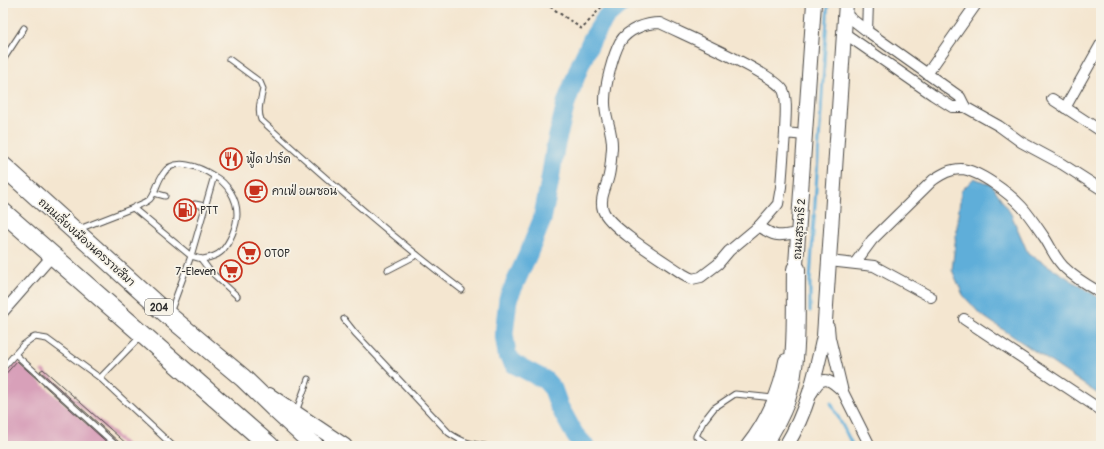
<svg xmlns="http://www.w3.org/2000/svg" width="1104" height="449" font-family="Pangolin,'Playpen Sans Thai',sans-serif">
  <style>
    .water { fill: #5faed9; stroke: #456c82 }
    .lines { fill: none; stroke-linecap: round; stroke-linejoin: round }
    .stream { stroke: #5faed9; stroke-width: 3 }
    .river { stroke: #5faed9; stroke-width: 19 }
    .building { fill: #d8a0b9 }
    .lane-casing { stroke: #494744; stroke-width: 7 }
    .street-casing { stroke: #494744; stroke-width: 12 }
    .secondary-casing { stroke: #494744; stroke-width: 16 }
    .highway-casing { stroke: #494744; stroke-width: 20 }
    .path { stroke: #494744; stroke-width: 2; stroke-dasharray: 3 3; stroke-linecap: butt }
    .lane { stroke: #fff; stroke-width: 5 }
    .street { stroke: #fff; stroke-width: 10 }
    .secondary { stroke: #fff; stroke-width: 14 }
    .highway { stroke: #fff; stroke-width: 18 }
    .labels { text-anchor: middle; stroke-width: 3.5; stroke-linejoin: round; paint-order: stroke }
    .shield { fill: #f7f3e8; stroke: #686764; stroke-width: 1 }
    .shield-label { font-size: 10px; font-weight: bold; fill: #2b2b2b }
    .poi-label { font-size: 11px; fill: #2b2b2b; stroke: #f7f3e8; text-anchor: start }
    .street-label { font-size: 11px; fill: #2b2b2b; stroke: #f7f3e8 }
  </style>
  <rect width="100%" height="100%" fill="#f7f3e8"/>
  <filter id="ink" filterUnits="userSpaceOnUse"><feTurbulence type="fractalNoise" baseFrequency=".025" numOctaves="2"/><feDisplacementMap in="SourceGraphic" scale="8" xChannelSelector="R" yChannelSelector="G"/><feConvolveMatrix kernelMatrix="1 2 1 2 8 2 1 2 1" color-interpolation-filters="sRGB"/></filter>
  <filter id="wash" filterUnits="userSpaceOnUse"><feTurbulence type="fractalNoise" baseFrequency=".012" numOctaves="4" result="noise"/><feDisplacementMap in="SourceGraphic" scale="16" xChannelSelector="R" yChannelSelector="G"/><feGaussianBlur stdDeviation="0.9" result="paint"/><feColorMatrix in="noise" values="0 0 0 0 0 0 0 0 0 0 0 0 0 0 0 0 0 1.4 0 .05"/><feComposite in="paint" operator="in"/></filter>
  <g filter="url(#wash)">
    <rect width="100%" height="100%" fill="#f4e6d0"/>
    <path class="water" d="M 974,178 L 992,185 L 1011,214 L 1028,253 L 1101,299 L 1101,396 L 980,314 L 963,295 L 952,270 L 961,191 Z"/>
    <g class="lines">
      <g class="stream">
        <path d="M 810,311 L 810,281 L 828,3"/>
        <path d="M 831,403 L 853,446"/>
      </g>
      <path class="river" d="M 585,446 L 575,435 L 559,406 L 553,389 L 545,380 L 514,364 L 507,354 L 504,334 L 508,299 L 529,252 L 542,220 L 549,186 L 555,148 L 566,103 L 580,65 L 592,39 L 606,17 L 622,3"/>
    </g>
    <g id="blocks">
      <g class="building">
        <path d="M 17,361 L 111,446 L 3,446 L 3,377 Z"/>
        <path d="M 43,369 L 129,446 L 121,446 L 120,443 L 40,371 Z"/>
      </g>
    </g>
  </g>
  <g filter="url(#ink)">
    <use href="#blocks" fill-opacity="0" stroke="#494744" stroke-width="1"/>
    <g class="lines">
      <g class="lane-casing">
        <g id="lane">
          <path d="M 229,59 L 260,82 L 263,89 C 261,100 257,109 261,120 C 326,179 392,237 462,290"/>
          <path d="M 3,60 L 24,28"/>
          <path d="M 154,193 L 165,196"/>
          <path d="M 195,204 L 205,206"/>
          <path d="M 133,208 C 138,205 146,203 150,199 C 156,192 157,182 163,174 C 174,156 200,167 214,176 L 191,256 C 195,257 199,259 203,259 C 209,258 218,255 222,251 C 230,242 237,226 237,214 C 237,198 227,183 214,176"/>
          <path d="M 79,229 L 133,208 L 191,256 L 170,313"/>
          <path d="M 201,259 L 210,271 L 237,296"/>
          <path d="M 388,270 L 417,255"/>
          <path d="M 344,319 L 355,333 L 449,433 C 462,442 470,444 485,446"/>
          <path d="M 15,354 L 117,446"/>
          <path d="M 3,368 L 23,345 L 31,339 L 35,337 L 47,339 L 100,378 L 173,446"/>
          <path d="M 100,378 L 141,336"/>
          <path d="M 296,412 L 308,379"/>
          <path d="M 655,446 L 656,446"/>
          <path d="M 709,446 L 696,436 L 703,422 L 714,408 L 735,394 L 773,398"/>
        </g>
      </g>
      <g class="street-casing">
        <g id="street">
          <path d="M 845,14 L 867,31 L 960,97 L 965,107"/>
          <path d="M 867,31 L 868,3"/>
          <path d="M 844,33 L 933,95 L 952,107 L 965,107 L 999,126 L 1021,142 L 1062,164 L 1101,189"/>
          <path d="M 927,74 L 977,3"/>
          <path d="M 1052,99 L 1101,131"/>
          <path d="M 1065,108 L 1101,44"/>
          <path d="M 785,133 L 781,187 L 778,204 L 759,226 L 729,251 L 718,264 L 701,277 L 692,279 L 683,274 C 666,262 609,228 603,210 C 599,198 607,186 609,175 C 611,167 611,157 612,148 C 613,130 604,117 605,100 C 605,85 613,55 620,42 C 628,29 646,23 660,23 C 682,34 773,73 783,90 C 788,99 785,122 785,133 L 805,135"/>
          <path d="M 759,226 C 776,238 778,236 798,233"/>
          <path d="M 829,261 L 874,266 L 931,297"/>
          <path d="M 855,263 L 872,240 L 933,180 C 942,174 950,169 961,169 C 979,170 1010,194 1022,207 C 1030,216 1037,227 1044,237 C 1051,247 1056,261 1066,269 C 1076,279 1089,286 1101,293"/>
          <path d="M 3,312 L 53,255"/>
          <path d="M 964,319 L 1101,410"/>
          <path d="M 813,392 C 822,372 832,381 843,392 L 830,338 L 829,327"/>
          <path d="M 843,392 L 870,446"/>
        </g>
      </g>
      <g class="secondary-casing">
        <g id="secondary">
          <path d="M 795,279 L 814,3"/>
          <path d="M 269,395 L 345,446"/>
          <path d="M 748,446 C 767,422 781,391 786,361"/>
          <path d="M 786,446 C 807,412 816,374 824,336 L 846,3"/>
        </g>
      </g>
      <g class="highway-casing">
        <g id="highway">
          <path d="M 3,166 L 169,316 L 243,378 L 276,410 L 315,446"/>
          <path d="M 3,212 L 270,446"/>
          <path d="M 762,446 C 771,432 780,416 786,400 C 799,359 795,311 796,269"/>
        </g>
      </g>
      <path class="path" d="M 545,3 L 582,29 L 605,3"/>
      <use href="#lane" class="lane"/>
      <use href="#street" class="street"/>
      <use href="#secondary" class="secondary"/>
      <use href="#highway" class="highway"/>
    </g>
  </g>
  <defs>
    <g id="restaurant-ring" transform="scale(1.15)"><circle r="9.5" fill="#f7f3e8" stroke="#c8321e" stroke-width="1.5"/><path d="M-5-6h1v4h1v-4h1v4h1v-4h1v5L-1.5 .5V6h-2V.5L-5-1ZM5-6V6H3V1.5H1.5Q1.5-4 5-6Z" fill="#c8321e"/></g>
    <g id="cafe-ring" transform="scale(1.15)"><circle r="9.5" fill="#f7f3e8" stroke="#c8321e" stroke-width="1.5"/><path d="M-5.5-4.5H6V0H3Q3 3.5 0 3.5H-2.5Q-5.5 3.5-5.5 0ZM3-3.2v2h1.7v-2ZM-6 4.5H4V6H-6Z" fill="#c8321e"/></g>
    <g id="fuel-ring" transform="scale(1.15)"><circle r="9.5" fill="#f7f3e8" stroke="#c8321e" stroke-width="1.5"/><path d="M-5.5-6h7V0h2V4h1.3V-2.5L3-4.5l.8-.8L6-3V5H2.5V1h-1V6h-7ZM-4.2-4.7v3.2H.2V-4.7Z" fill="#c8321e"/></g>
    <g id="supermarket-ring" transform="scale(1.15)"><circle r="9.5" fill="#f7f3e8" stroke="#c8321e" stroke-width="1.5"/><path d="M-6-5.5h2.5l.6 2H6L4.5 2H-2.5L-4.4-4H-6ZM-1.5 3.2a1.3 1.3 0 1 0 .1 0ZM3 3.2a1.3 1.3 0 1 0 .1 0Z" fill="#c8321e"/></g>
  </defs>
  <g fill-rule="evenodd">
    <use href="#restaurant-ring" x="231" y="159"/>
    <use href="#cafe-ring" x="256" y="191"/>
    <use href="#fuel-ring" x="185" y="210"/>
    <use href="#supermarket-ring" x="249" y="253"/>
    <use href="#supermarket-ring" x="231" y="271"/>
  </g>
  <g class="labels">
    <rect class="shield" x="145" y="299" width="28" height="16" rx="3"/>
    <g class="shield-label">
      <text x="159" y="311">204</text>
    </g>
    <g class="poi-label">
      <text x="246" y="163">ฟู้ด ปาร์ค</text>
      <text x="272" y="195">คาเฟ่ อเมซอน</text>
      <text x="200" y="214">PTT</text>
      <text x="264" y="257">OTOP</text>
      <text x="216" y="275" text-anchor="end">7-Eleven</text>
    </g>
    <g class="street-label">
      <text transform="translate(799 229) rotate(-86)" y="4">ถนนสุรนารี 2</text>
      <text transform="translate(87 242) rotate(42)" y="4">ถนนเลี่ยงเมืองนครราชสีมา</text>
    </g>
  </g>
  <rect width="1104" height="449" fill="none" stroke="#f7f3e8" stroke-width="16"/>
</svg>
